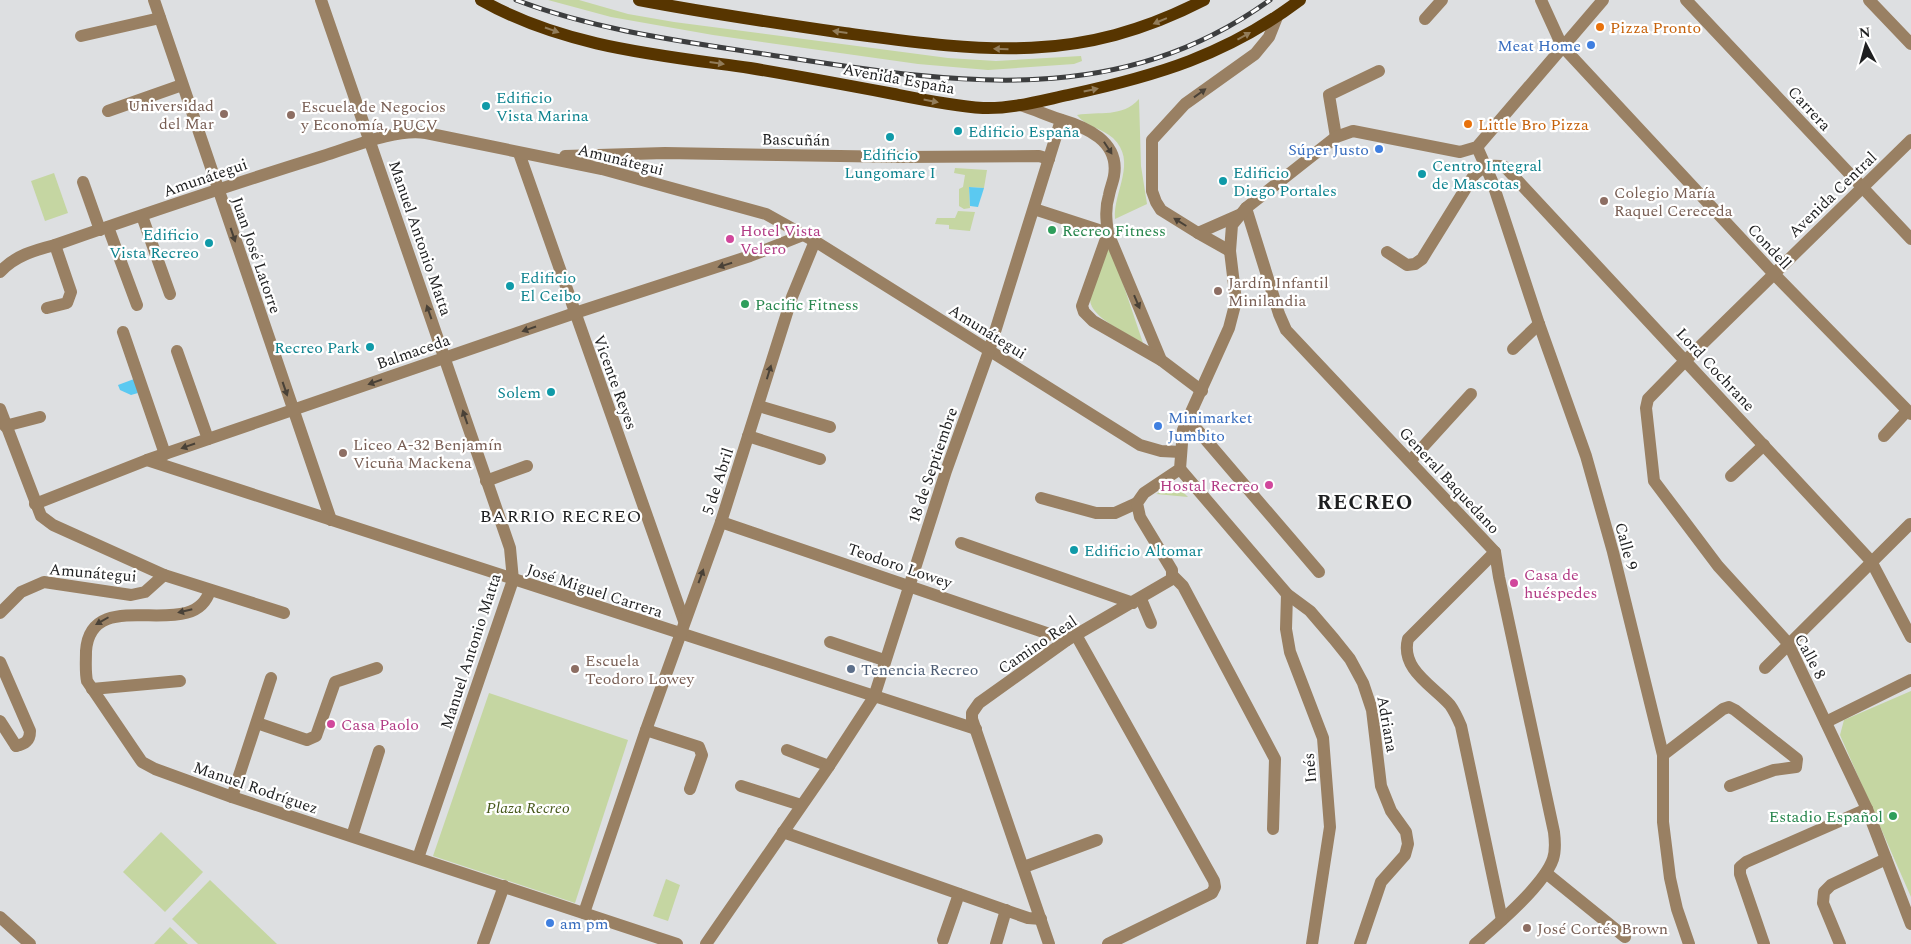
<svg xmlns="http://www.w3.org/2000/svg" width="1911" height="944" font-family="Spectral,serif">
  <style>
    .green { fill: #c5d6a2 }
    .water { fill: #5bc9f1 }
    .lines { fill: none; stroke-linecap: round; stroke-linejoin: round }
    .minor { stroke: #998063; stroke-width: 12 }
    .major { stroke: #573500; stroke-width: 12 }
    .rail-casing { stroke: #3d3e3f; stroke-width: 5 }
    .rail { stroke: #fff; stroke-width: 3; stroke-dasharray: 9; stroke-linecap: butt }
    .oneway { fill: #927c59 }
    .oneway2 { fill: #494137 }
    .food-dot { fill: #e8710a; stroke: #fff; stroke-width: 2 }
    .shop-dot { fill: #3f7fe0; stroke: #fff; stroke-width: 2 }
    .culture-dot { fill: #0f9aa8; stroke: #fff; stroke-width: 2 }
    .education-dot { fill: #8d6e63; stroke: #fff; stroke-width: 2 }
    .leisure-dot { fill: #2e9e5b; stroke: #fff; stroke-width: 2 }
    .hotel-dot { fill: #d1479c; stroke: #fff; stroke-width: 2 }
    .service-dot { fill: #5c6f8a; stroke: #fff; stroke-width: 2 }
    .labels { text-anchor: middle; stroke-width: 4.5; stroke-linejoin: round; paint-order: stroke }
    .food-label { font-size: 16px; fill: #c56008; stroke: #fff; text-anchor: start }
    .shop-label { font-size: 16px; fill: #366cbe; stroke: #fff; text-anchor: end }
    .street-label { font-size: 16px; fill: #1e1f20; stroke: #fff }
    .culture-label { font-size: 16px; fill: #0d838f; stroke: #fff; text-anchor: start }
    .education-label { font-size: 16px; fill: #785e54; stroke: #fff; text-anchor: start }
    .hotel-label { font-size: 16px; fill: #b23c85; stroke: #fff; text-anchor: start }
    .leisure-label { font-size: 16px; fill: #27864d; stroke: #fff; text-anchor: start }
    .service-label { font-size: 16px; fill: #4e5e75; stroke: #fff; text-anchor: start }
    .park-label { font-size: 16px; font-style: italic; fill: #47581b; stroke: #fff }
    .neighbourhood-label { font-size: 18px; letter-spacing: 1px; fill: #1e1f20; stroke: #fff }
    .district-label { font-size: 21px; font-weight: bold; letter-spacing: 1px; fill: #1e1f20; stroke: #fff }
  </style>
  <rect width="100%" height="100%" fill="#dddfe1"/>
  <g class="green">
    <path d="M 548,0 L 579,0 L 628,14 L 674,22 L 948,58 L 996,61 L 1081,56 L 1082,61 L 1074,64 L 988,70 L 918,64 L 713,35 L 611,17 Z"/>
    <path d="M 1139,99 L 1141,166 L 1147,204 L 1115,219 C 1113,191 1138,162 1113,138 C 1102,128 1086,127 1077,115 C 1100,111 1122,118 1139,99 Z"/>
    <path d="M 955,168 L 987,170 L 984,188 L 969,187 L 970,208 L 964,209 L 959,206 L 959,189 L 963,187 L 965,175 L 954,173 Z"/>
    <path d="M 54,173 L 68,213 L 45,221 L 31,181 Z"/>
    <path d="M 958,211 L 975,212 L 970,231 L 949,229 L 949,225 L 935,224 L 937,218 L 955,218 Z"/>
    <path d="M 1106,248 L 1112,251 L 1143,343 C 1129,334 1091,318 1090,300 C 1090,287 1102,262 1106,248 Z"/>
    <path d="M 1176,485 L 1188,497 L 1156,494 Z"/>
    <path d="M 1911,691 L 1911,897 L 1840,735 L 1844,720 Z"/>
    <path d="M 489,693 L 628,740 L 575,903 L 433,856 Z"/>
    <path d="M 161,832 L 203,872 L 165,912 L 123,872 Z"/>
    <path d="M 666,879 L 680,885 L 668,921 L 653,916 Z"/>
    <path d="M 210,880 L 277,944 L 198,944 L 172,919 Z"/>
    <path d="M 170,927 L 188,944 L 154,944 Z"/>
  </g>
  <g class="water">
    <path d="M 969,187 L 984,188 L 978,207 L 970,206 Z"/>
    <path d="M 134,379 L 138,393 L 131,395 L 120,390 L 118,385 Z"/>
  </g>
  <g class="lines">
    <g class="minor">
      <path d="M 154,0 L 331,520"/>
      <path d="M 321,0 L 510,548 L 513,580 L 418,858"/>
      <path d="M 1541,0 L 1562,46 L 1774,274 L 1911,414"/>
      <path d="M 1686,0 L 1911,239"/>
      <path d="M 1869,0 L 1911,44"/>
      <path d="M 1425,19 L 1442,0"/>
      <path d="M 81,36 L 160,18"/>
      <path d="M 1020,105 C 1034,109 1046,115 1059,119 C 1086,127 1120,141 1114,176 C 1113,182 1110,189 1109,195 C 1105,208 1106,219 1108,233 L 1161,360 L 1202,391"/>
      <path d="M 108,111 L 182,85"/>
      <path d="M 1336,137 L 1329,95 L 1379,71"/>
      <path d="M 1911,140 L 1686,360 L 1648,399 L 1646,408 L 1654,481 L 1718,566 L 1788,643 L 1867,809 L 1911,924"/>
      <path d="M 1477,147 L 1492,181 L 1539,324 L 1586,456 L 1613,552 L 1663,755 L 1663,822 L 1670,878 L 1677,909 L 1689,944"/>
      <path d="M 519,153 L 684,621"/>
      <path d="M 565,156 L 665,153 L 902,157 L 1039,156 L 1049,159"/>
      <path d="M 83,182 L 100,230"/>
      <path d="M 1246,208 L 1279,314 L 1286,330 L 1495,552 L 1499,577 L 1554,832 C 1555,840 1556,850 1553,859 C 1544,885 1497,925 1475,944"/>
      <path d="M 1034,209 L 1108,233 L 1082,306 L 1084,312 L 1093,321 L 1161,360"/>
      <path d="M 1239,215 L 1198,233 L 1161,210 L 1156,202 L 1152,191 L 1152,140 L 1185,104 L 1255,54 L 1269,37 L 1277,17"/>
      <path d="M 142,216 L 170,294"/>
      <path d="M 108,227 L 137,305"/>
      <path d="M 1198,233 L 1230,251"/>
      <path d="M 1387,252 L 1407,265 L 1415,264 L 1422,259 L 1474,175 C 1483,166 1492,164 1505,167 L 1871,561 L 1911,637"/>
      <path d="M 0,272 C 14,256 35,250 55,245 C 144,214 233,184 323,156 C 352,147 396,128 426,133 L 602,169 L 766,214 L 818,243 L 1140,445 L 1161,451 L 1181,452"/>
      <path d="M 47,308 L 67,303 L 71,292 L 55,245"/>
      <path d="M 123,332 L 165,454"/>
      <path d="M 1513,349 L 1539,324"/>
      <path d="M 177,351 L 208,439"/>
      <path d="M 759,406 L 830,427"/>
      <path d="M 0,409 L 41,516 L 53,525 L 164,575 L 284,613"/>
      <path d="M 1188,419 L 1319,572"/>
      <path d="M 5,426 L 40,417"/>
      <path d="M 748,436 L 820,459"/>
      <path d="M 1884,436 L 1907,411"/>
      <path d="M 147,460 L 976,729"/>
      <path d="M 1411,460 L 1471,394"/>
      <path d="M 1180,469 L 1287,594 L 1310,611 L 1334,639 L 1350,659 L 1363,683 L 1372,710 L 1381,786 L 1391,811 L 1406,832 L 1408,844 L 1405,855 L 1381,882 L 1360,944"/>
      <path d="M 1731,476 L 1764,445"/>
      <path d="M 486,481 L 527,466"/>
      <path d="M 1041,498 L 1096,513 L 1115,513 L 1137,503"/>
      <path d="M 35,504 L 147,460 L 575,313 L 750,256 L 803,235"/>
      <path d="M 721,522 L 1067,640"/>
      <path d="M 961,543 L 1133,603"/>
      <path d="M 1495,552 L 1408,639 C 1400,669 1433,686 1450,705 C 1455,712 1458,719 1461,726 L 1502,920"/>
      <path d="M 1173,576 L 1183,586 L 1275,759 L 1273,829"/>
      <path d="M 210,590 C 194,646 91,581 86,651 C 86,662 85,671 87,681 L 142,762 L 155,769 L 232,797 L 677,944"/>
      <path d="M 1287,594 L 1286,629 L 1290,652 L 1323,738 L 1330,827 L 1312,944"/>
      <path d="M 1141,599 L 1151,623"/>
      <path d="M 0,613 L 21,592 L 44,582 L 131,595 L 145,592 L 164,575"/>
      <path d="M 1076,635 L 1214,881 L 1215,887 L 1212,893 L 1108,944"/>
      <path d="M 830,642 L 884,660"/>
      <path d="M 0,662 L 30,731 C 30,741 25,744 16,746"/>
      <path d="M 1765,668 L 1910,524"/>
      <path d="M 92,689 L 180,681"/>
      <path d="M 0,721 L 16,746"/>
      <path d="M 1826,722 L 1911,680"/>
      <path d="M 257,723 L 307,740 L 316,736 L 335,682 L 377,668"/>
      <path d="M 646,730 L 699,747 L 702,755 L 690,789"/>
      <path d="M 787,750 L 829,766"/>
      <path d="M 1663,755 L 1723,709 L 1729,707 L 1735,710 L 1797,759 L 1796,767 L 1774,770 L 1730,786"/>
      <path d="M 741,786 L 801,805"/>
      <path d="M 232,797 L 271,678"/>
      <path d="M 783,832 L 1028,918 L 1041,919"/>
      <path d="M 352,836 L 379,751"/>
      <path d="M 1024,867 L 1097,840"/>
      <path d="M 1546,873 L 1625,937"/>
      <path d="M 584,913 L 646,730 L 721,522 L 792,297 L 815,241"/>
      <path d="M 0,917 L 30,944"/>
      <path d="M 943,940 L 959,894"/>
      <path d="M 483,944 L 504,886"/>
      <path d="M 706,944 L 829,766 L 874,697 L 946,471 L 989,351 L 1061,120"/>
      <path d="M 996,944 L 1006,910"/>
      <path d="M 1049,944 L 972,719 L 972,713 L 979,703 L 1067,640 L 1172,579 L 1172,570 L 1140,517 L 1137,503 L 1144,493 L 1180,469 L 1183,430 L 1229,328 L 1236,301 L 1230,251 L 1232,225 L 1246,208 L 1336,137 L 1353,131 L 1460,152 L 1477,147 L 1603,0"/>
      <path d="M 1764,944 L 1740,874 L 1740,867 L 1746,862 L 1867,809"/>
      <path d="M 1840,944 L 1823,903 L 1824,892 L 1831,885 L 1886,859"/>
    </g>
    <g class="major">
      <path d="M 481,0 C 564,47 658,55 750,68 C 798,76 846,85 894,94 C 924,100 953,106 983,108 C 1012,109 1040,101 1068,95 C 1156,76 1227,55 1300,0"/>
      <path d="M 639,0 C 707,13 775,23 844,33 C 980,51 1076,66 1204,0"/>
    </g>
    <g class="rail-casing">
      <path id="rail" d="M 516,0 C 595,30 680,41 764,54 C 943,81 1112,114 1270,0"/>
    </g>
    <use href="#rail" class="rail"/>
  </g>
  <defs><path id="oneway-solid" d="M-6-.8H1V-3.2L6.5 0L1 3.2V.8H-6Z" transform="scale(1.25)"/></defs>
  <g class="oneway">
    <use href="#oneway-solid" transform="translate(1160 21) rotate(157)"/>
    <use href="#oneway-solid" transform="translate(552 30) rotate(19)"/>
    <use href="#oneway-solid" transform="translate(840 32) rotate(-172)"/>
    <use href="#oneway-solid" transform="translate(1244 36) rotate(-29)"/>
    <use href="#oneway-solid" transform="translate(1001 49) rotate(-179)"/>
    <use href="#oneway-solid" transform="translate(717 63) rotate(8)"/>
    <use href="#oneway-solid" transform="translate(1091 90) rotate(-12)"/>
    <use href="#oneway-solid" transform="translate(931 101) rotate(11)"/>
  </g>
  <g class="oneway2">
    <use href="#oneway-solid" transform="translate(1200 93) rotate(-36)"/>
    <use href="#oneway-solid" transform="translate(1108 148) rotate(57)"/>
    <use href="#oneway-solid" transform="translate(1180 222) rotate(-148)"/>
    <use href="#oneway-solid" transform="translate(233 235) rotate(71)"/>
    <use href="#oneway-solid" transform="translate(725 265) rotate(162)"/>
    <use href="#oneway-solid" transform="translate(1137 302) rotate(67)"/>
    <use href="#oneway-solid" transform="translate(429 312) rotate(-109)"/>
    <use href="#oneway-solid" transform="translate(529 329) rotate(161)"/>
    <use href="#oneway-solid" transform="translate(769 372) rotate(-73)"/>
    <use href="#oneway-solid" transform="translate(375 382) rotate(161)"/>
    <use href="#oneway-solid" transform="translate(285 389) rotate(71)"/>
    <use href="#oneway-solid" transform="translate(465 417) rotate(-109)"/>
    <use href="#oneway-solid" transform="translate(188 446) rotate(161)"/>
    <use href="#oneway-solid" transform="translate(701 576) rotate(-70)"/>
    <use href="#oneway-solid" transform="translate(185 611) rotate(167)"/>
    <use href="#oneway-solid" transform="translate(102 621) rotate(150)"/>
  </g>
  <g class="food-dot">
    <circle cx="1600" cy="27" r="5"/>
    <circle cx="1468" cy="124" r="5"/>
  </g>
  <g class="shop-dot">
    <circle cx="1591" cy="45" r="5"/>
    <circle cx="1379" cy="149" r="5"/>
    <circle cx="1158" cy="426" r="5"/>
    <circle cx="550" cy="923" r="5"/>
  </g>
  <g class="culture-dot">
    <circle cx="486" cy="106" r="5"/>
    <circle cx="958" cy="131" r="5"/>
    <circle cx="890" cy="137" r="5"/>
    <circle cx="1422" cy="174" r="5"/>
    <circle cx="1223" cy="181" r="5"/>
    <circle cx="209" cy="243" r="5"/>
    <circle cx="510" cy="286" r="5"/>
    <circle cx="370" cy="347" r="5"/>
    <circle cx="551" cy="392" r="5"/>
    <circle cx="1074" cy="550" r="5"/>
  </g>
  <g class="education-dot">
    <circle cx="224" cy="114" r="5"/>
    <circle cx="291" cy="115" r="5"/>
    <circle cx="1604" cy="201" r="5"/>
    <circle cx="1218" cy="291" r="5"/>
    <circle cx="343" cy="453" r="5"/>
    <circle cx="575" cy="669" r="5"/>
    <circle cx="1527" cy="928" r="5"/>
  </g>
  <g class="leisure-dot">
    <circle cx="1052" cy="230" r="5"/>
    <circle cx="745" cy="304" r="5"/>
    <circle cx="1893" cy="816" r="5"/>
  </g>
  <g class="hotel-dot">
    <circle cx="730" cy="239" r="5"/>
    <circle cx="1269" cy="485" r="5"/>
    <circle cx="1514" cy="583" r="5"/>
    <circle cx="331" cy="724" r="5"/>
  </g>
  <circle class="service-dot" cx="851" cy="669" r="5"/>
  <g class="labels">
    <g class="food-label">
      <text x="1610" y="33">Pizza Pronto</text>
      <text x="1478" y="130">Little Bro Pizza</text>
    </g>
    <g class="shop-label">
      <text x="1581" y="51">Meat Home</text>
      <text x="1369" y="155">Súper Justo</text>
      <text x="1168" y="423" text-anchor="start">Minimarket<tspan x="1168" dy="18">Jumbito</tspan></text>
      <text x="560" y="929" text-anchor="start">am pm</text>
    </g>
    <g class="street-label">
      <text transform="translate(899 78) rotate(10)" y="6">Avenida España</text>
      <text transform="translate(1810 108) rotate(47)" y="6">Carrera</text>
      <text transform="translate(796 139) rotate(1)" y="6">Bascuñán</text>
      <text transform="translate(621 159) rotate(14)" y="6">Amunátegui</text>
      <text transform="translate(205 177) rotate(-19)" y="6">Amunátegui</text>
      <text transform="translate(1832 194) rotate(-44)" y="6">Avenida Central</text>
      <text transform="translate(421 238) rotate(71)" y="6">Manuel Antonio Matta</text>
      <text transform="translate(1770 246) rotate(47)" y="6">Condell</text>
      <text transform="translate(257 255) rotate(71)" y="6">Juan José Latorre</text>
      <text transform="translate(988 331) rotate(32)" y="6">Amunátegui</text>
      <text transform="translate(413 351) rotate(-19)" y="6">Balmaceda</text>
      <text transform="translate(1716 369) rotate(47)" y="6">Lord Cochrane</text>
      <text transform="translate(616 382) rotate(70)" y="6">Vicente Reyes</text>
      <text transform="translate(932 465) rotate(-71)" y="6">18 de Septiembre</text>
      <text transform="translate(1450 480) rotate(47)" y="6">General Baquedano</text>
      <text transform="translate(717 481) rotate(-72)" y="6">5 de Abril</text>
      <text transform="translate(1627 546) rotate(75)" y="6">Calle 9</text>
      <text transform="translate(900 565) rotate(19)" y="6">Teodoro Lowey</text>
      <text transform="translate(93 572) rotate(5)" y="6">Amunátegui</text>
      <text transform="translate(595 590) rotate(18)" y="6">José Miguel Carrera</text>
      <text transform="translate(1037 644) rotate(-34)" y="6">Camino Real</text>
      <text transform="translate(470 651) rotate(-72)" y="6">Manuel Antonio Matta</text>
      <text transform="translate(1811 656) rotate(62)" y="6">Calle 8</text>
      <text transform="translate(1388 724) rotate(80)" y="6">Adriana</text>
      <text transform="translate(1309 768) rotate(-95)" y="6">Inés</text>
      <text transform="translate(256 787) rotate(19)" y="6">Manuel Rodríguez</text>
    </g>
    <g class="culture-label">
      <text x="496" y="103">Edificio<tspan x="496" dy="18">Vista Marina</tspan></text>
      <text x="968" y="137">Edificio España</text>
      <text x="890" y="160" text-anchor="middle">Edificio<tspan x="890" dy="18">Lungomare I</tspan></text>
      <text x="1432" y="171">Centro Integral<tspan x="1432" dy="18">de Mascotas</tspan></text>
      <text x="1233" y="178">Edificio<tspan x="1233" dy="18">Diego Portales</tspan></text>
      <text x="199" y="240" text-anchor="end">Edificio<tspan x="199" dy="18">Vista Recreo</tspan></text>
      <text x="520" y="283">Edificio<tspan x="520" dy="18">El Ceibo</tspan></text>
      <text x="360" y="353" text-anchor="end">Recreo Park</text>
      <text x="541" y="398" text-anchor="end">Solem</text>
      <text x="1084" y="556">Edificio Altomar</text>
    </g>
    <g class="education-label">
      <text x="214" y="111" text-anchor="end">Universidad<tspan x="214" dy="18">del Mar</tspan></text>
      <text x="301" y="112">Escuela de Negocios<tspan x="301" dy="18">y Economía, PUCV</tspan></text>
      <text x="1614" y="198">Colegio María<tspan x="1614" dy="18">Raquel Cereceda</tspan></text>
      <text x="1228" y="288">Jardín Infantil<tspan x="1228" dy="18">Minilandia</tspan></text>
      <text x="353" y="450">Liceo A-32 Benjamín<tspan x="353" dy="18">Vicuña Mackena</tspan></text>
      <text x="585" y="666">Escuela<tspan x="585" dy="18">Teodoro Lowey</tspan></text>
      <text x="1537" y="934">José Cortés Brown</text>
    </g>
    <g class="hotel-label">
      <text x="740" y="236">Hotel Vista<tspan x="740" dy="18">Velero</tspan></text>
      <text x="1259" y="491" text-anchor="end">Hostal Recreo</text>
      <text x="1524" y="580">Casa de<tspan x="1524" dy="18">huéspedes</tspan></text>
      <text x="341" y="730">Casa Paolo</text>
    </g>
    <g class="leisure-label">
      <text x="1062" y="236">Recreo Fitness</text>
      <text x="755" y="310">Pacific Fitness</text>
      <text x="1883" y="822" text-anchor="end">Estadio Español</text>
    </g>
    <g class="service-label">
      <text x="861" y="675">Tenencia Recreo</text>
    </g>
    <g class="park-label">
      <text x="528" y="813">Plaza Recreo</text>
    </g>
    <g class="neighbourhood-label">
      <text x="561" y="522">BARRIO RECREO</text>
    </g>
    <g class="district-label">
      <text x="1365" y="509">RECREO</text>
    </g>
  </g>
  <g transform="translate(1866 45) rotate(354)" stroke="#ffffff" stroke-width="4" paint-order="stroke">
  <path d="M0-4L9 19L0 12L-9 19Z" fill="#1e1f20"/>
  <text y="-8" font-size="14" font-weight="bold" text-anchor="middle" fill="#1e1f20">N</text>
  </g>
</svg>
